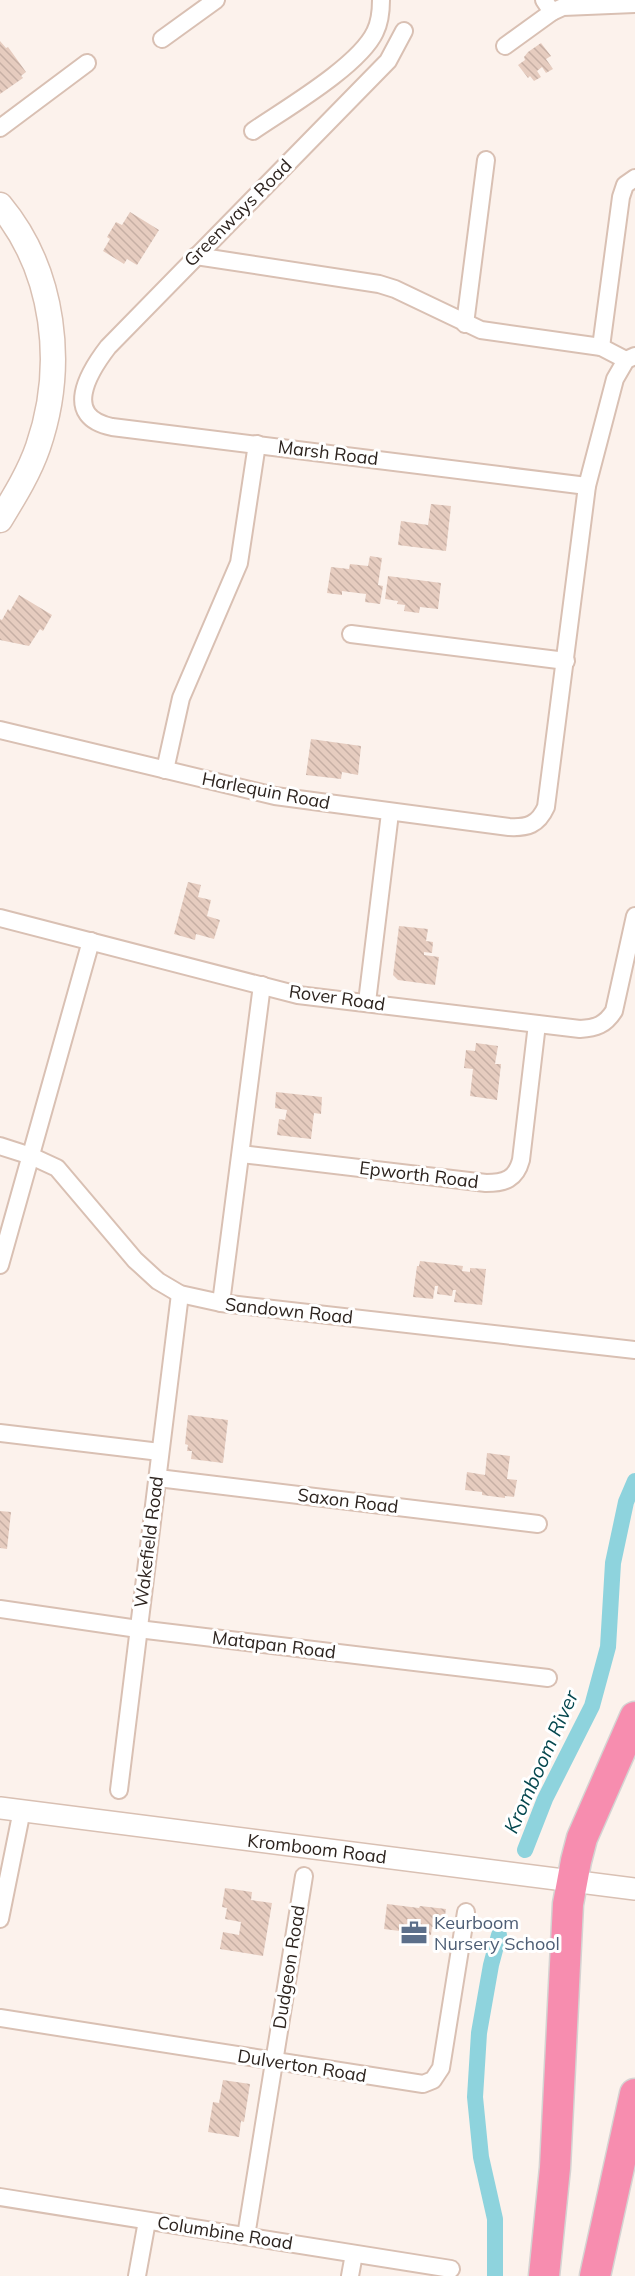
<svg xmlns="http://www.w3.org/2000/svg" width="635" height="2276" font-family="Mulish,sans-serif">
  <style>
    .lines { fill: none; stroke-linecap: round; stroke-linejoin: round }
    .canal { stroke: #8ed3dd; stroke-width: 16 }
    .building { fill: url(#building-back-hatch) }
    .minor-casing { stroke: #d9c0b3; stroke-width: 20 }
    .tertiary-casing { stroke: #d9c0b3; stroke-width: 24 }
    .secondary-casing { stroke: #d9c0b3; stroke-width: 27 }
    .motorway-casing { stroke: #d5d3d2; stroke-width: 33 }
    .minor { stroke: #fff; stroke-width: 16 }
    .tertiary { stroke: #fff; stroke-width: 21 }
    .secondary { stroke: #fff; stroke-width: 24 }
    .motorway { stroke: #f78daf; stroke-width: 30 }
    .labels { text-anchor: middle; stroke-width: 6; stroke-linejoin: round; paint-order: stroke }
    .street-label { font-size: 18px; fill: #2d241f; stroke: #fff }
    .service-label { font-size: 18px; fill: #4e5e75; stroke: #fff; text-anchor: start }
    .water-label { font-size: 20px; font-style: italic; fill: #05474e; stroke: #fff }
  </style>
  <defs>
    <pattern id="building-back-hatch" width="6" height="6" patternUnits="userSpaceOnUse" patternTransform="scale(1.5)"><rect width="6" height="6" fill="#e6ccbf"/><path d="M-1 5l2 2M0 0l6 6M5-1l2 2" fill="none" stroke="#c6afa4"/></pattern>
  </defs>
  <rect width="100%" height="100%" fill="#fcf2ec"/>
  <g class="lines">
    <g class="canal">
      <path d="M 525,1850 L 545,1799 L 592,1706 L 608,1647 L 613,1563 L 626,1502 L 635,1481"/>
      <path d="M 495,2276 L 495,2219 L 481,2157 L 475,2097 L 479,2033 L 491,1965 L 499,1935"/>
    </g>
  </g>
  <g class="building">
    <path d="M 0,41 L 6,48 L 8,47 L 26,72 L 21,76 L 23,78 L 0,94 Z"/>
    <path d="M 541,43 L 551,56 L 546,59 L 553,69 L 546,73 L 542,67 L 537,71 L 541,77 L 534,81 L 530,76 L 528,78 L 518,65 L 525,60 L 524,57 L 528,52 Z"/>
    <path d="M 130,212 L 159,230 L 137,265 L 127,259 L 124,264 L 103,251 L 110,239 L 107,237 L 116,222 L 122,225 Z"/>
    <path d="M 431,504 L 451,506 L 446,551 L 398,545 L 401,521 L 428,525 Z"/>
    <path d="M 370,556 L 382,558 L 378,585 L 383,586 L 380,604 L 365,602 L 366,594 L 342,591 L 342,595 L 327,593 L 331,567 L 349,569 L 350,564 L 368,566 Z"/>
    <path d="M 388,576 L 441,583 L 438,609 L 420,607 L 419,613 L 404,611 L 405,605 L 397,604 L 398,601 L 385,599 Z"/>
    <path d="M 19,595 L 52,615 L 43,631 L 40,629 L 29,646 L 0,640 L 0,619 L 2,620 L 8,609 L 10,611 Z"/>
    <path d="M 311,739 L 361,746 L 358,775 L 342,772 L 341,779 L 306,775 Z"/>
    <path d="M 188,882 L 201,885 L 198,897 L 211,900 L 207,916 L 220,920 L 214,939 L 196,934 L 195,940 L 174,934 Z"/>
    <path d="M 399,926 L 428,929 L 426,941 L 433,942 L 432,953 L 424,952 L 424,955 L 439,957 L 435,985 L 398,980 L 393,975 Z"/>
    <path d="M 476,1043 L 498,1046 L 495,1064 L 501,1064 L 497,1100 L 470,1096 L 473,1069 L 464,1068 L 466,1050 L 475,1051 Z"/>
    <path d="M 276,1092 L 322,1097 L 321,1114 L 314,1113 L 311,1139 L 277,1135 L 279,1119 L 285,1120 L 287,1110 L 275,1108 Z"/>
    <path d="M 420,1261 L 463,1266 L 462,1271 L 470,1272 L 470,1268 L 486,1269 L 482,1305 L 454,1302 L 456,1290 L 453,1290 L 452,1296 L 437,1294 L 438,1286 L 435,1286 L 433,1299 L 413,1297 L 417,1266 L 419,1266 Z"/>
    <path d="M 188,1415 L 228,1420 L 223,1463 L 191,1459 L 192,1451 L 187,1451 L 188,1445 L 185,1444 Z"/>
    <path d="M 487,1453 L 510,1456 L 507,1479 L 517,1480 L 514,1497 L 505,1496 L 505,1498 L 482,1495 L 482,1492 L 465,1490 L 467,1472 L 485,1475 Z"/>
    <path d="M 0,1511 L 11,1512 L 7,1549 L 0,1548 Z"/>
    <path d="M 225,1888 L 252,1892 L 251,1900 L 272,1903 L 263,1956 L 220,1949 L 223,1932 L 239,1935 L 241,1922 L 225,1919 L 227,1908 L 222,1907 Z"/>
    <path d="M 387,1904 L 419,1908 L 420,1906 L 446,1909 L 443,1928 L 432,1927 L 431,1935 L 384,1929 Z"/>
    <path d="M 223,2080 L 250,2084 L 244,2122 L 241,2121 L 239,2137 L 208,2132 L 213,2102 L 219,2103 Z"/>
  </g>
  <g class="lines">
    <g class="minor-casing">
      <g id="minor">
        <path d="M 552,12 L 563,7 L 635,4"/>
        <path d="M 404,31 L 388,61 L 108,347 C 88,373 62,417 112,427 L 587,486"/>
        <path d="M 162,39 L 216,0"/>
        <path d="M 505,46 L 552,12 L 544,0"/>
        <path d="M 0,128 L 87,63"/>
        <path d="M 253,131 C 285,109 359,66 375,32 C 380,22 381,11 381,0"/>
        <path d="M 196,256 L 379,284 L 395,289 L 481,330 L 601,347 L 626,360"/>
        <path d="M 465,324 L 486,160"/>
        <path d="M 601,347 L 621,197 L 625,185 L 635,178"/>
        <path d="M 351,634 L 566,661"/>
        <path d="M 0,730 L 275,796 L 509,827 C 527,828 538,825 546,807 L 587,486 L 615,379 L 626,360 L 635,356"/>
        <path d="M 165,770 L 181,698 L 239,563 L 257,444"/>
        <path d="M 0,918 L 298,995 L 580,1029 C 596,1028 605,1025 614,1011 L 635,916"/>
        <path d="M 367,1002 L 390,813"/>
        <path d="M 0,1146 L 31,1156 L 57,1168 L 135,1260 L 158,1281 L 180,1294 L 221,1303 L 635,1350"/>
        <path d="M 241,1154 L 486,1183 C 505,1183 516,1179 521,1160 L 537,1024"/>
        <path d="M 0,1265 L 91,941"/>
        <path d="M 221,1303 L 262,985"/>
        <path d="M 0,1433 L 160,1452"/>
        <path d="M 158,1478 L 538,1524"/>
        <path d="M 0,1609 L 138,1629 L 548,1678"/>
        <path d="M 119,1790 L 180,1294"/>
        <path d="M 0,1919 L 22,1810"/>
        <path d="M 0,2018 L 423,2084 L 433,2080 L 441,2068 L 466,1912"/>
        <path d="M 0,2197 L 451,2269"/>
        <path d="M 246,2236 L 304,1876"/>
        <path d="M 137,2276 L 147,2221"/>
        <path d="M 350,2276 L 354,2254"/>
      </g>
    </g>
    <g class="tertiary-casing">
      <path id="tertiary" d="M 0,1808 L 635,1889"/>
    </g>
    <g class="secondary-casing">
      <path id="secondary" d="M 0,205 C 55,271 66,366 38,447 C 29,473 14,497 0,520"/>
    </g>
    <g class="motorway-casing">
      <g id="motorway">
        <path d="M 544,2276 L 555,2168 L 568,1904 L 576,1861 L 582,1838 L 635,1717"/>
        <path d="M 595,2276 L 635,2094"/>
      </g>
    </g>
    <use href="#minor" class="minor"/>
    <use href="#tertiary" class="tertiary"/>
    <use href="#secondary" class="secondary"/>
    <use href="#motorway" class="motorway"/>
  </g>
  <defs>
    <g id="office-bare" transform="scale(2.07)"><path d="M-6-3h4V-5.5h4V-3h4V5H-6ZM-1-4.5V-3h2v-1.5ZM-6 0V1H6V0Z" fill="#5c6f8a" stroke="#fff" stroke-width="2.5" paint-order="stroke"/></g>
  </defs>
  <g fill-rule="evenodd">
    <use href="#office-bare" x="414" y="1933"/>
  </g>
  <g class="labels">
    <g class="street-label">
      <text transform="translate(238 213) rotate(-45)" y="6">Greenways Road</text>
      <text transform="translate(328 453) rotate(7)" y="6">Marsh Road</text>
      <text transform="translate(266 791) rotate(11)" y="6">Harlequin Road</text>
      <text transform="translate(337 998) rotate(8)" y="6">Rover Road</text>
      <text transform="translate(419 1175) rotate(7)" y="6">Epworth Road</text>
      <text transform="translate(289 1311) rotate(6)" y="6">Sandown Road</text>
      <text transform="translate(348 1501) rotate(7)" y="6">Saxon Road</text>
      <text transform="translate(149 1542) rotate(-83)" y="6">Wakefield Road</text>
      <text transform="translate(274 1645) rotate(7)" y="6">Matapan Road</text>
      <text transform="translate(317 1849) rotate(7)" y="6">Kromboom Road</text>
      <text transform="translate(289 1967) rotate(-81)" y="6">Dudgeon Road</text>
      <text transform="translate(302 2066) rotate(9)" y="6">Dulverton Road</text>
      <text transform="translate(225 2233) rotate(9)" y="6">Columbine Road</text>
    </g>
    <g class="service-label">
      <text x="434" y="1929">Keurboom<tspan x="434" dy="21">Nursery School</tspan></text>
    </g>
    <g class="water-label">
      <text transform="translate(541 1762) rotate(-66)" y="7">Kromboom River</text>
    </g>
  </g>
</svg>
